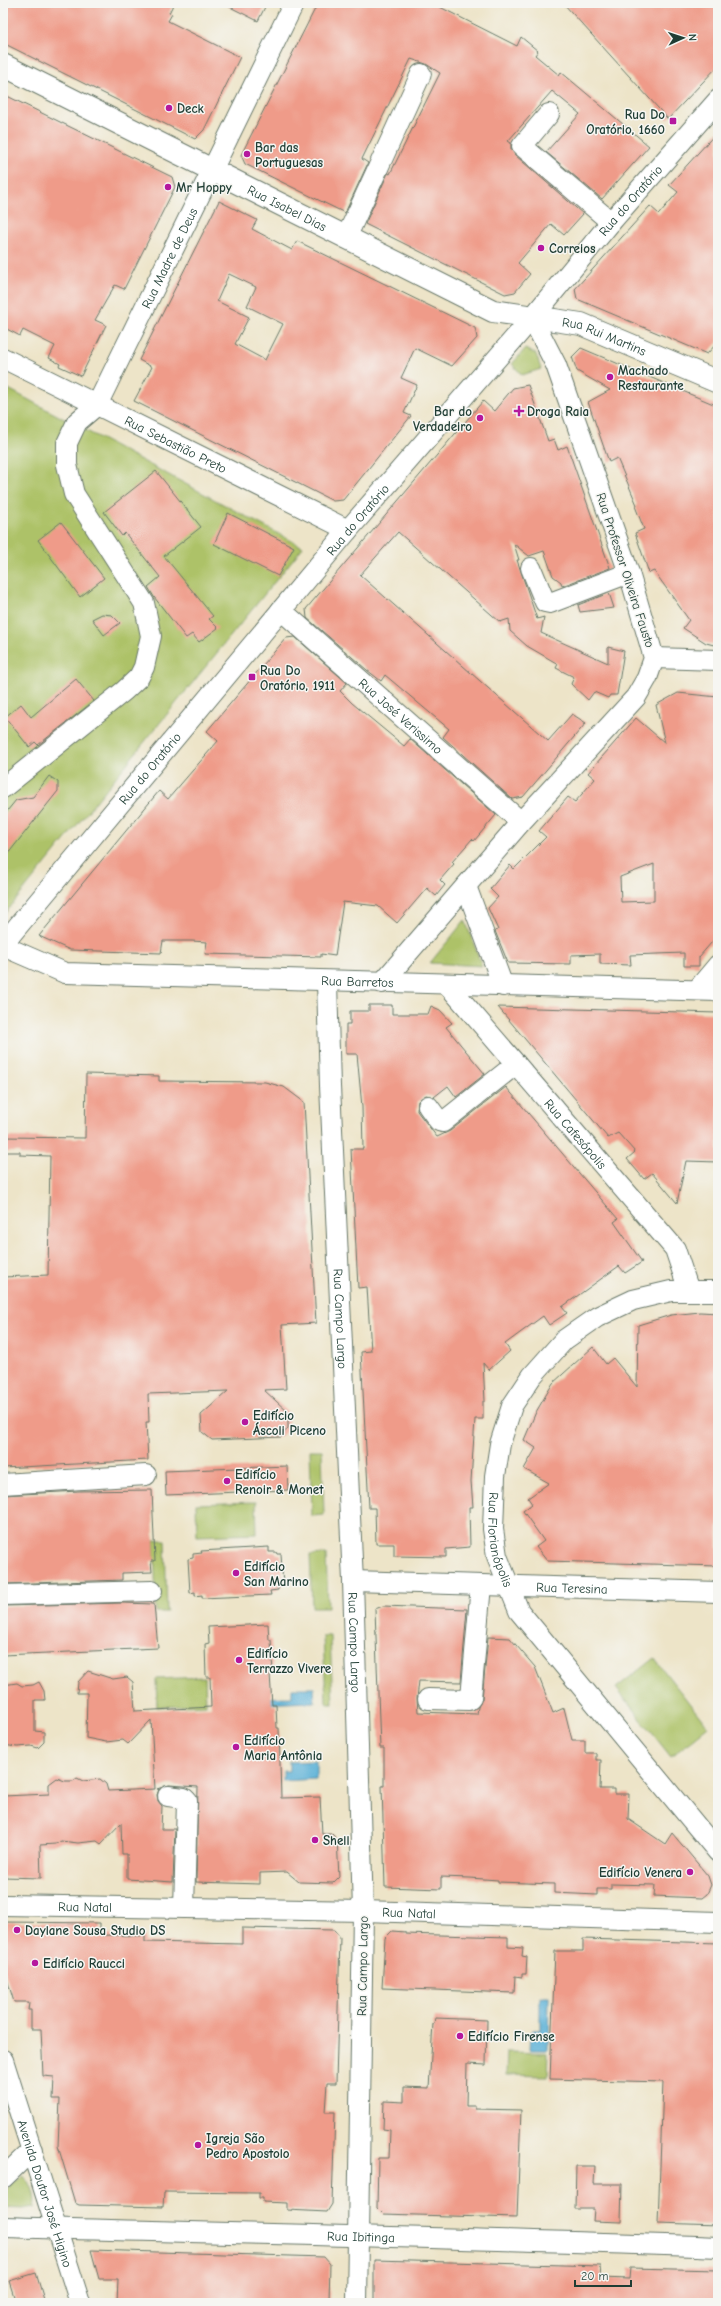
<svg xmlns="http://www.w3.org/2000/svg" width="721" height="2306" font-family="'Comic Neue',sans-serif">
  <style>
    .green { fill: #adc267; stroke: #66804e }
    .water { fill: #5bb1d7; stroke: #3d7786 }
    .building { fill: #ef9b89; fill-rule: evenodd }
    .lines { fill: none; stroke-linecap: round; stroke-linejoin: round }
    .minor-casing { stroke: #677768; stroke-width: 22 }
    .major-casing { stroke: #677768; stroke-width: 24 }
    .minor { stroke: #fff; stroke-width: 20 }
    .major { stroke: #fff; stroke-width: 22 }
    .poi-dot { fill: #b5179e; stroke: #f6f6f2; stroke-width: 1.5 }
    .labels { text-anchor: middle; stroke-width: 3; stroke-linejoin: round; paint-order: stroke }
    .poi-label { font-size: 13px; font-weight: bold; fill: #1f3d34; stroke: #f6f6f2; text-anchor: start }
    .street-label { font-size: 13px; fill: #1f3d34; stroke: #f6f6f2 }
  </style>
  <rect width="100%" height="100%" fill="#f6f6f2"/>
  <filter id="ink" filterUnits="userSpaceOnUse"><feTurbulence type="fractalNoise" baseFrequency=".025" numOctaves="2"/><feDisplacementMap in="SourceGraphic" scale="8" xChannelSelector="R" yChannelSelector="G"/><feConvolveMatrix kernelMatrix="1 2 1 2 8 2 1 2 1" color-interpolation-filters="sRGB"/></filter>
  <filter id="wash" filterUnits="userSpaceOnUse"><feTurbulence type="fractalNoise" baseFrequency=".012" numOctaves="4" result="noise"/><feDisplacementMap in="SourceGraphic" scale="16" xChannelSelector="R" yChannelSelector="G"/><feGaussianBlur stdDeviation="0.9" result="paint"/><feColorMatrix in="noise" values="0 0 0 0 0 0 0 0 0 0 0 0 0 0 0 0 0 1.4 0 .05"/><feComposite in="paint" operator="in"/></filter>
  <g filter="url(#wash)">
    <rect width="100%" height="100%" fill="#ede4c8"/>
    <g class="green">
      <path d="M 525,349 L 536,354 L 541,369 L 522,375 L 512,364 Z"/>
      <path d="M 3,386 L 303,547 L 3,916 Z"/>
      <path d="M 465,920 L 482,966 L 430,963 Z"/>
      <path d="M 310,1450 L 322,1450 L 324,1515 L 312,1516 Z"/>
      <path d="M 256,1502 L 257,1534 L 197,1536 L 196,1504 Z"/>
      <path d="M 154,1540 L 165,1540 L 167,1612 L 156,1612 Z"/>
      <path d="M 326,1554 L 328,1607 L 312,1607 L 310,1555 Z"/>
      <path d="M 323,1636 L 330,1636 L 333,1703 L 326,1703 Z"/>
      <path d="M 654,1658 L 708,1727 L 671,1757 L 616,1688 Z"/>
      <path d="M 205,1677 L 206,1705 L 157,1707 L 156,1679 Z"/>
      <path d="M 507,2052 L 548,2053 L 547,2076 L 506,2075 Z"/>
      <path d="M 23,2175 C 31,2180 37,2198 34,2207 L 23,2209 L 3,2208 L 3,2192 Z"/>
    </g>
    <g class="water">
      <path d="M 292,1688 L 314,1688 L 315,1702 L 252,1704 L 252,1698 L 292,1697 Z"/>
      <path d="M 316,1761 L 316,1779 L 283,1781 L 283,1771 L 289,1771 L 289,1762 Z"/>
      <path d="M 540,1997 L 549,1997 L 548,2050 L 530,2050 L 531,2030 L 540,2030 Z"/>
    </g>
    <g id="blocks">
      <g class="building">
        <path d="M 3,3 L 174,3 L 169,13 L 172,14 L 168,21 L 240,57 L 204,130 L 195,139 L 3,43 Z"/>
        <path d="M 222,3 L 267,3 L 258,21 Z"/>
        <path d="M 318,3 L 432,3 L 517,46 L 521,37 L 538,51 L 535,55 L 559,75 L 561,72 L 649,146 L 602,199 L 546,152 L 580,114 L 552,91 L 508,141 L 511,143 L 511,149 L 515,155 L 583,214 L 564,235 L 551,224 L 518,263 L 530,274 L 515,292 L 505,294 L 365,224 L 388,173 L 390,174 L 440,73 L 426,64 L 411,59 L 362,159 L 368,163 L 345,213 L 245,164 L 241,155 Z"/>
        <path d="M 563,3 L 718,3 L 718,66 L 668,119 Z"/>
        <path d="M 3,94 L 172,177 L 175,187 L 124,289 L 115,285 L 95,320 L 106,325 L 81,376 L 59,366 L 60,364 L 49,358 L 55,346 L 23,330 L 20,336 L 3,327 Z"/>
        <path d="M 718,131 L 718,342 L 707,354 L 577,299 L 575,289 L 650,206 L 659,214 L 678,192 L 669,185 Z"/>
        <path d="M 219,201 L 257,220 L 252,229 L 292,250 L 297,241 L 475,328 L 477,338 L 452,366 L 415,348 L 401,378 L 417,385 L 404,413 L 411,416 L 343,500 L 333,501 L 134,401 L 152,367 L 139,360 ZM 229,274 L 256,287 L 247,306 L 283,324 L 265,360 L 235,344 L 249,317 L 217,301 Z"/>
        <path d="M 581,348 L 718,406 L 718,646 L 706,643 L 683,628 L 689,620 L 654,571 L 649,573 L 635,533 L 644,529 L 635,506 L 637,505 L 617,458 L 609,462 L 588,402 L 610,390 L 577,371 L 572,357 Z"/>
        <path d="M 528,385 L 548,441 L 554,439 L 558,450 L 567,446 L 610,568 L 562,586 L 561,582 L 553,576 L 544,551 L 529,556 L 514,544 L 519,560 L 517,560 L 537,619 L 544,617 L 541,633 L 608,663 L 608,647 L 624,651 L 617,695 L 610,695 L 608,698 L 594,692 L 588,700 L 571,684 L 574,677 L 556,668 L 558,664 L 527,646 L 510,631 L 509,619 L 500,622 L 398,532 L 360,575 L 548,741 L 572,714 L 586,723 L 523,797 L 512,799 L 443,737 L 449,729 L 385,675 L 381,681 L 367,670 L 307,618 L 306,609 L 483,401 L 494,411 L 513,388 Z"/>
        <path d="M 156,471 L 201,527 L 164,556 L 213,616 L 209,619 L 218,628 L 199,642 L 192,634 L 186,638 L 154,597 L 148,587 L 160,577 L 125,533 L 122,536 L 104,512 Z"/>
        <path d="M 228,513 L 294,547 L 278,576 L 214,544 Z"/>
        <path d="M 61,522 L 104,578 L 80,597 L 38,540 Z"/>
        <path d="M 609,593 L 614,608 L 580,612 L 578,605 Z"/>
        <path d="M 102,614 L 112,615 L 120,623 L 104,635 L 92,619 Z"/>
        <path d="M 295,637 L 347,683 L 340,691 L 352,703 L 404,746 L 410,739 L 496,815 L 474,841 L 472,839 L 452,862 L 454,864 L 440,880 L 445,885 L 436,896 L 427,888 L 397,923 L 378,906 L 343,902 L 335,956 L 321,954 L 321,957 L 205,954 L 207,942 L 192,941 L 163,941 L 161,953 L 70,950 L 39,936 L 159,791 L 168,799 L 218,741 L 207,731 L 286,638 Z"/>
        <path d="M 76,679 L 94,701 L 38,745 L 35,742 L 29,747 L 5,717 L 21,704 L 31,717 Z"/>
        <path d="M 678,693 L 718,697 L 718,935 L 699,957 L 699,966 L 684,966 L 684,953 L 630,955 L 631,965 L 600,964 L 600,954 L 571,955 L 571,964 L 508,963 L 495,931 L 498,930 L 488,908 L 498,897 L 490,889 L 510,865 L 514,869 L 546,837 L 539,831 L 568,797 L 575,802 L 595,779 L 588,773 L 636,718 L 665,743 L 656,705 ZM 654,864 L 654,901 L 621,902 L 620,877 Z"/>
        <path d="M 49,776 L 58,782 L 58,791 L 3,860 L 3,816 L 16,800 L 33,797 Z"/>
        <path d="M 369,1005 L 392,1005 L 392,1014 L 428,1014 L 431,1006 L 440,1010 L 452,1023 L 446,1027 L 485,1074 L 456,1097 L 448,1086 L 434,1097 L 426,1095 L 418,1101 L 417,1111 L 437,1137 L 450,1131 L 506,1087 L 618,1219 L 614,1222 L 642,1262 L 625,1273 L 619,1266 L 562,1307 L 567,1313 L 549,1325 L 543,1316 L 505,1344 L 510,1351 L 489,1370 L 483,1363 L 485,1401 L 483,1401 L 483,1419 L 475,1419 L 471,1481 L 473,1507 L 469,1507 L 470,1547 L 446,1549 L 446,1557 L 394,1556 L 394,1544 L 376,1544 L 375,1508 L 369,1508 L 361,1352 L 371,1351 L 367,1287 L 358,1288 L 351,1149 L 363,1149 L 362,1107 L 357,1054 L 346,1054 L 346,1024 L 350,1024 L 350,1011 L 369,1011 Z"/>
        <path d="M 498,1007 L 718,1013 L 718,1162 L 686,1161 L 677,1203 L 652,1173 L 644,1179 L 627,1159 L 635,1152 L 618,1133 L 608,1138 Z"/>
        <path d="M 86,1074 L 159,1076 L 159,1081 L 265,1082 L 284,1087 L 304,1102 L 316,1323 L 282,1325 L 286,1389 L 264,1390 L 288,1412 L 288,1428 L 281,1437 L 212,1440 L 202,1432 L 201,1415 L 228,1391 L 148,1394 L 149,1422 L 146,1422 L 148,1460 L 3,1468 L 3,1277 L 48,1275 L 50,1156 L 20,1155 L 20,1152 L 3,1152 L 3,1137 L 85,1138 Z"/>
        <path d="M 700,1312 L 718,1313 L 718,1566 L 547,1561 L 536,1547 L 544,1541 L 523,1511 L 532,1504 L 528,1498 L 549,1483 L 524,1469 L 536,1448 L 524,1440 L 536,1412 L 553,1383 L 593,1347 L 606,1364 L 613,1358 L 637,1387 L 638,1325 L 671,1315 Z"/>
        <path d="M 287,1466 L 288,1490 L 166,1495 L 165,1471 Z"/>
        <path d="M 152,1490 L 155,1561 L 151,1561 L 152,1572 L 122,1573 L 122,1580 L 3,1584 L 3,1495 L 79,1491 Z"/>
        <path d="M 269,1547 L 269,1552 L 276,1552 L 277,1554 L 281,1554 L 283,1586 L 278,1587 L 278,1590 L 270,1591 L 271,1595 L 202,1598 L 202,1595 L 195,1596 L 195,1592 L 190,1593 L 188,1559 L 193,1558 L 193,1554 L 202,1553 L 201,1551 Z"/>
        <path d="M 123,1603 L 154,1604 L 158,1648 L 3,1655 L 3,1606 Z"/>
        <path d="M 383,1606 L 467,1609 L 461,1682 L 419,1681 L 417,1698 L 418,1712 L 477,1714 L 478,1707 L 482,1699 L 488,1637 L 510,1638 L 535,1667 L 553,1713 L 564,1708 L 572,1740 L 585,1740 L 585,1753 L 596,1753 L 596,1760 L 601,1760 L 600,1789 L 614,1789 L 614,1794 L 629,1794 L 628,1819 L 665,1844 L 672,1833 L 708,1876 L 711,1885 L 707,1894 L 702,1898 L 654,1896 L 655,1885 L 611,1884 L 611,1889 L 597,1889 L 597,1895 L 554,1893 L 554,1884 L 498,1882 L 498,1880 L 470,1878 L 441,1877 L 441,1889 L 385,1887 L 382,1786 L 384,1786 L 384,1748 L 380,1748 L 375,1609 Z"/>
        <path d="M 268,1624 L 269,1640 L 271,1640 L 273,1673 L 270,1674 L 272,1705 L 276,1705 L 277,1728 L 279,1728 L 281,1798 L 320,1797 L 322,1834 L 332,1834 L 337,1839 L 339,1877 L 333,1883 L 299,1882 L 287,1872 L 260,1873 L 260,1884 L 196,1882 L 198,1787 L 169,1785 L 157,1789 L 159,1789 L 157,1795 L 158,1801 L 162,1806 L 161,1829 L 175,1829 L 173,1882 L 127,1879 L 127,1854 L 122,1854 L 121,1823 L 101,1844 L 97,1841 L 78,1843 L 61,1841 L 56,1844 L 40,1845 L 41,1878 L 3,1877 L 3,1796 L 49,1794 L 49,1784 L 57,1778 L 65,1781 L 73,1781 L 77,1778 L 83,1781 L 100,1779 L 106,1784 L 108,1791 L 155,1789 L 151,1720 L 128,1744 L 123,1740 L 106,1742 L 86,1738 L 87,1693 L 77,1693 L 78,1682 L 88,1671 L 113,1679 L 127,1677 L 133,1682 L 135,1711 L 211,1707 L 210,1677 L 206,1677 L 205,1644 L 209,1643 L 208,1627 Z"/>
        <path d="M 39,1682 L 44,1691 L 45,1700 L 35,1700 L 35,1731 L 44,1732 L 44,1742 L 38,1748 L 31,1746 L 17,1747 L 3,1745 L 3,1685 L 17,1683 L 22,1686 L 33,1685 Z"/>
        <path d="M 3,1922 L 100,1923 L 100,1935 L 145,1936 L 145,1942 L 242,1944 L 242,1928 L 334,1930 L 340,1937 L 336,2083 L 327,2083 L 325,2112 L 335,2112 L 332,2204 L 327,2212 L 287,2210 L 287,2203 L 263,2202 L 263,2198 L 259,2198 L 259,2193 L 164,2192 L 163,2207 L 79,2205 L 75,2203 L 58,2146 L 60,2099 L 53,2099 L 54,2077 L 43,2076 L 41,2029 L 31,2029 L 31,2010 L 28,2010 L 29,2002 L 14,2002 L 3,1966 Z"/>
        <path d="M 392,1931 L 405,1932 L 405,1934 L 508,1937 L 508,1947 L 523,1948 L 522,1956 L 527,1957 L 526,1974 L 522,1974 L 522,1977 L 515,1976 L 514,1993 L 382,1988 L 385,1938 Z"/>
        <path d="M 583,1939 L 718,1943 L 718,2225 L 658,2223 L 663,2082 L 550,2079 L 555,1951 L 583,1951 Z"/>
        <path d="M 435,2018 L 487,2020 L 486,2065 L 467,2064 L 466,2106 L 475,2106 L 475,2109 L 521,2110 L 517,2218 L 383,2214 L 377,2208 L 378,2158 L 389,2158 L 390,2130 L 383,2129 L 384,2101 L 404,2102 L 404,2087 L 429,2088 L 433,2023 L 434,2023 Z"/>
        <path d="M 576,2166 L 595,2166 L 594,2184 L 622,2184 L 621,2222 L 593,2221 L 594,2209 L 575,2209 Z"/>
        <path d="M 91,2250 L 324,2257 L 330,2264 L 329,2301 L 317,2300 L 317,2303 L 117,2303 L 118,2279 L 99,2279 Z"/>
        <path d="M 374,2260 L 601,2266 L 600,2278 L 629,2279 L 630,2268 L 718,2270 L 718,2303 L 374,2303 Z"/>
        <path d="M 36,2273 L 45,2303 L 16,2303 L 9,2281 Z"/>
      </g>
    </g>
  </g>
  <g filter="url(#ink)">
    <use href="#blocks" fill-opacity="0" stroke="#677768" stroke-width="1"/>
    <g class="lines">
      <g class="minor-casing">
        <g id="minor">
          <path d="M 549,114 L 522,146 L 611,222"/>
          <path d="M 346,238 L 421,74"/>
          <path id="s1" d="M 3,358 L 348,530"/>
          <path d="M 531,568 L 545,602 L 550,603 L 629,573"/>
          <path id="s2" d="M 281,610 L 521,822"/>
          <path d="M 654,658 L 718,660"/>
          <path id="s3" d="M 3,788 L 124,691 L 139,677 L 144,667 L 151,636 L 144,603 L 74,494 L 67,465 L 67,443 L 77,422 L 97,405 L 294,3"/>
          <path d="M 466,886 L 503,986"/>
          <path id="s4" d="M 3,944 L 348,530 L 532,318 L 611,222 L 718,100"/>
          <path id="s5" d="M 3,946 L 65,973 L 718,991"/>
          <path id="s6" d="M 327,982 L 330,1086 L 353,1581 L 363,1911 L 357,2303"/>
          <path d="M 382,983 L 521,822 L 636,697 L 647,678 L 654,658 L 629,573 L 556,365 L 532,318"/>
          <path id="s7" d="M 448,985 L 675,1249 L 689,1291"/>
          <path d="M 697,990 L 718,965"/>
          <path d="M 428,1106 L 439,1121 L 443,1122 L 516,1064"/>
          <path id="s8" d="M 718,1291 L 671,1291 L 633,1300 L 597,1317 L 564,1340 L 532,1376 L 512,1406 L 500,1444 L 495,1476 L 493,1529 L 497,1556 L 519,1611 L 718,1852"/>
          <path d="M 3,1484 L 146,1475"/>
          <path id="s9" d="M 353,1581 L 718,1592"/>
          <path d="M 3,1595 L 152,1591"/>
          <path d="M 428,1699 L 469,1700 L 471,1698 L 481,1585"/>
          <path d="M 168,1796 L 184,1798 L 187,1801 L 184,1908"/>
          <path id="s10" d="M 3,1905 L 363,1911 L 718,1922"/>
          <path id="s11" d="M 3,2060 L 80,2303"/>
          <path d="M 3,2178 L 32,2150"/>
          <path id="s12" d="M 3,2227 C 241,2234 480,2238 718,2247"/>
        </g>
      </g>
      <g class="major-casing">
        <g id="major">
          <path id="s13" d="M 3,65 L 493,311 L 581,324 L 718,382"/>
        </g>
      </g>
      <use href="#minor" class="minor"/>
      <use href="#major" class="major"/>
    </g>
  </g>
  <g class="poi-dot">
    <circle cx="169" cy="108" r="4"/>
    <rect x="669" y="117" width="8" height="8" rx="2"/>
    <circle cx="247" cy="154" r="4"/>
    <circle cx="168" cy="187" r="4"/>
    <circle cx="541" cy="248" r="4"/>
    <circle cx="610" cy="377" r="4"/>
    <path d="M517 405h4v4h4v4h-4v4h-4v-4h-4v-4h4z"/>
    <circle cx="480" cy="418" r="4"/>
    <rect x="248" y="673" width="8" height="8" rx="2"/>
    <circle cx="245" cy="1422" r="4"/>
    <circle cx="227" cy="1481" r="4"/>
    <circle cx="236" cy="1573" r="4"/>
    <circle cx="239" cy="1660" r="4"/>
    <circle cx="236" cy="1747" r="4"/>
    <circle cx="315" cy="1840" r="4"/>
    <circle cx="690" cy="1872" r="4"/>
    <circle cx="17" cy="1930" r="4"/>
    <circle cx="35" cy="1963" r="4"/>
    <circle cx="460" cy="2036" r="4"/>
    <circle cx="198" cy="2145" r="4"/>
  </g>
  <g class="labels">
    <g class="poi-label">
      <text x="177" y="113">Deck</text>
      <text x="665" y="119" text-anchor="end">Rua Do<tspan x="665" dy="15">Oratório, 1660</tspan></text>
      <text x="255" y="152">Bar das<tspan x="255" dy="15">Portuguesas</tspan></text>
      <text x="176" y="192">Mr Hoppy</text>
      <text x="549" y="253">Correios</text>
      <text x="618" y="375">Machado<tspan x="618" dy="15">Restaurante</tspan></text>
      <text x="472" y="416" text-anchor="end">Bar do<tspan x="472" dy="15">Verdadeiro</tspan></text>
      <text x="527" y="416">Droga Raia</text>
      <text x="260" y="675">Rua Do<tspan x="260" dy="15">Oratório, 1911</tspan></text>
      <text x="253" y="1420">Edifício<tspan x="253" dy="15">Áscoli Piceno</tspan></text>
      <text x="235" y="1479">Edifício<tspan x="235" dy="15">Renoir &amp; Monet</tspan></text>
      <text x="244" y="1571">Edifício<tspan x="244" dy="15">San Marino</tspan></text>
      <text x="247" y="1658">Edifício<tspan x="247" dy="15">Terrazzo Vivere</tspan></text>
      <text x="244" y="1745">Edifício<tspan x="244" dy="15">Maria Antônia</tspan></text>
      <text x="323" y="1845">Shell</text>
      <text x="682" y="1877" text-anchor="end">Edifício Venera</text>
      <text x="25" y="1935">Daylane Sousa Studio DS</text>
      <text x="43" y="1968">Edifício Raucci</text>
      <text x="468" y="2041">Edifício Firense</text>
      <text x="206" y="2143">Igreja São<tspan x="206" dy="15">Pedro Apostolo</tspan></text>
    </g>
    <g class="street-label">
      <text dy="5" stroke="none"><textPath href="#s4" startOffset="973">Rua do Oratório</textPath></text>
      <text dy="5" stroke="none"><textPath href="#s13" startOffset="318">Rua Isabel Dias</textPath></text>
      <text dy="5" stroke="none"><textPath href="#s3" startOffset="647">Rua Madre de Deus</textPath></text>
      <text dy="5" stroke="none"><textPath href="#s13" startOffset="663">Rua Rui Martins</textPath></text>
      <text dy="5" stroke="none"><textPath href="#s1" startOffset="193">Rua Sebastião Preto</textPath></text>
      <text dy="5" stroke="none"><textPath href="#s4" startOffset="553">Rua do Oratório</textPath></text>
      <text transform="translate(626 570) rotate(72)" y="5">Rua Professor Oliveira Fausto</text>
      <text dy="5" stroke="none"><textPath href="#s2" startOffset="160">Rua José Verissimo</textPath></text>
      <text dy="5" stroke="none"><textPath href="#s4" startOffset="229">Rua do Oratório</textPath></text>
      <text dy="5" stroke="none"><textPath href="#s5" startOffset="360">Rua Barretos</textPath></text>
      <text dy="5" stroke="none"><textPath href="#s7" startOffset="196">Rua Cafesópolis</textPath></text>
      <text dy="5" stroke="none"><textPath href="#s6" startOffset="337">Rua Campo Largo</textPath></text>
      <text dy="5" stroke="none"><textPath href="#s8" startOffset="387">Rua Florianópolis</textPath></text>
      <text dy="5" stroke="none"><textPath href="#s9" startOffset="219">Rua Teresina</textPath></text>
      <text dy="5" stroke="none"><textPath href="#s6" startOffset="661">Rua Campo Largo</textPath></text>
      <text dy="5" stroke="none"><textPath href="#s10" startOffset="82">Rua Natal</textPath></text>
      <text dy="5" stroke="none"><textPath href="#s10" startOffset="406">Rua Natal</textPath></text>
      <text transform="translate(362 1966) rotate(-89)" y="5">Rua Campo Largo</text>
      <text dy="5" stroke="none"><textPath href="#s11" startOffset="140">Avenida Doutor José Higino</textPath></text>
      <text dy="5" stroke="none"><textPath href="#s12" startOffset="358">Rua Ibitinga</textPath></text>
    </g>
  </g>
  <rect width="721" height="2306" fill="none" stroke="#f6f6f2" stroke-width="16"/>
  <g transform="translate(683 38) rotate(87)" stroke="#f6f6f2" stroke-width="3" paint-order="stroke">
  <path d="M0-3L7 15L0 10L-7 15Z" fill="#1f3d34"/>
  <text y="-6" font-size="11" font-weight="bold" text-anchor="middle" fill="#1f3d34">N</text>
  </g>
  <path d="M575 2280v6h56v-6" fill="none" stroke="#1f3d34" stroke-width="2"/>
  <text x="581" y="2280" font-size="12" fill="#1f3d34" stroke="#f6f6f2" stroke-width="3" paint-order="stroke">20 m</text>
</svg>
